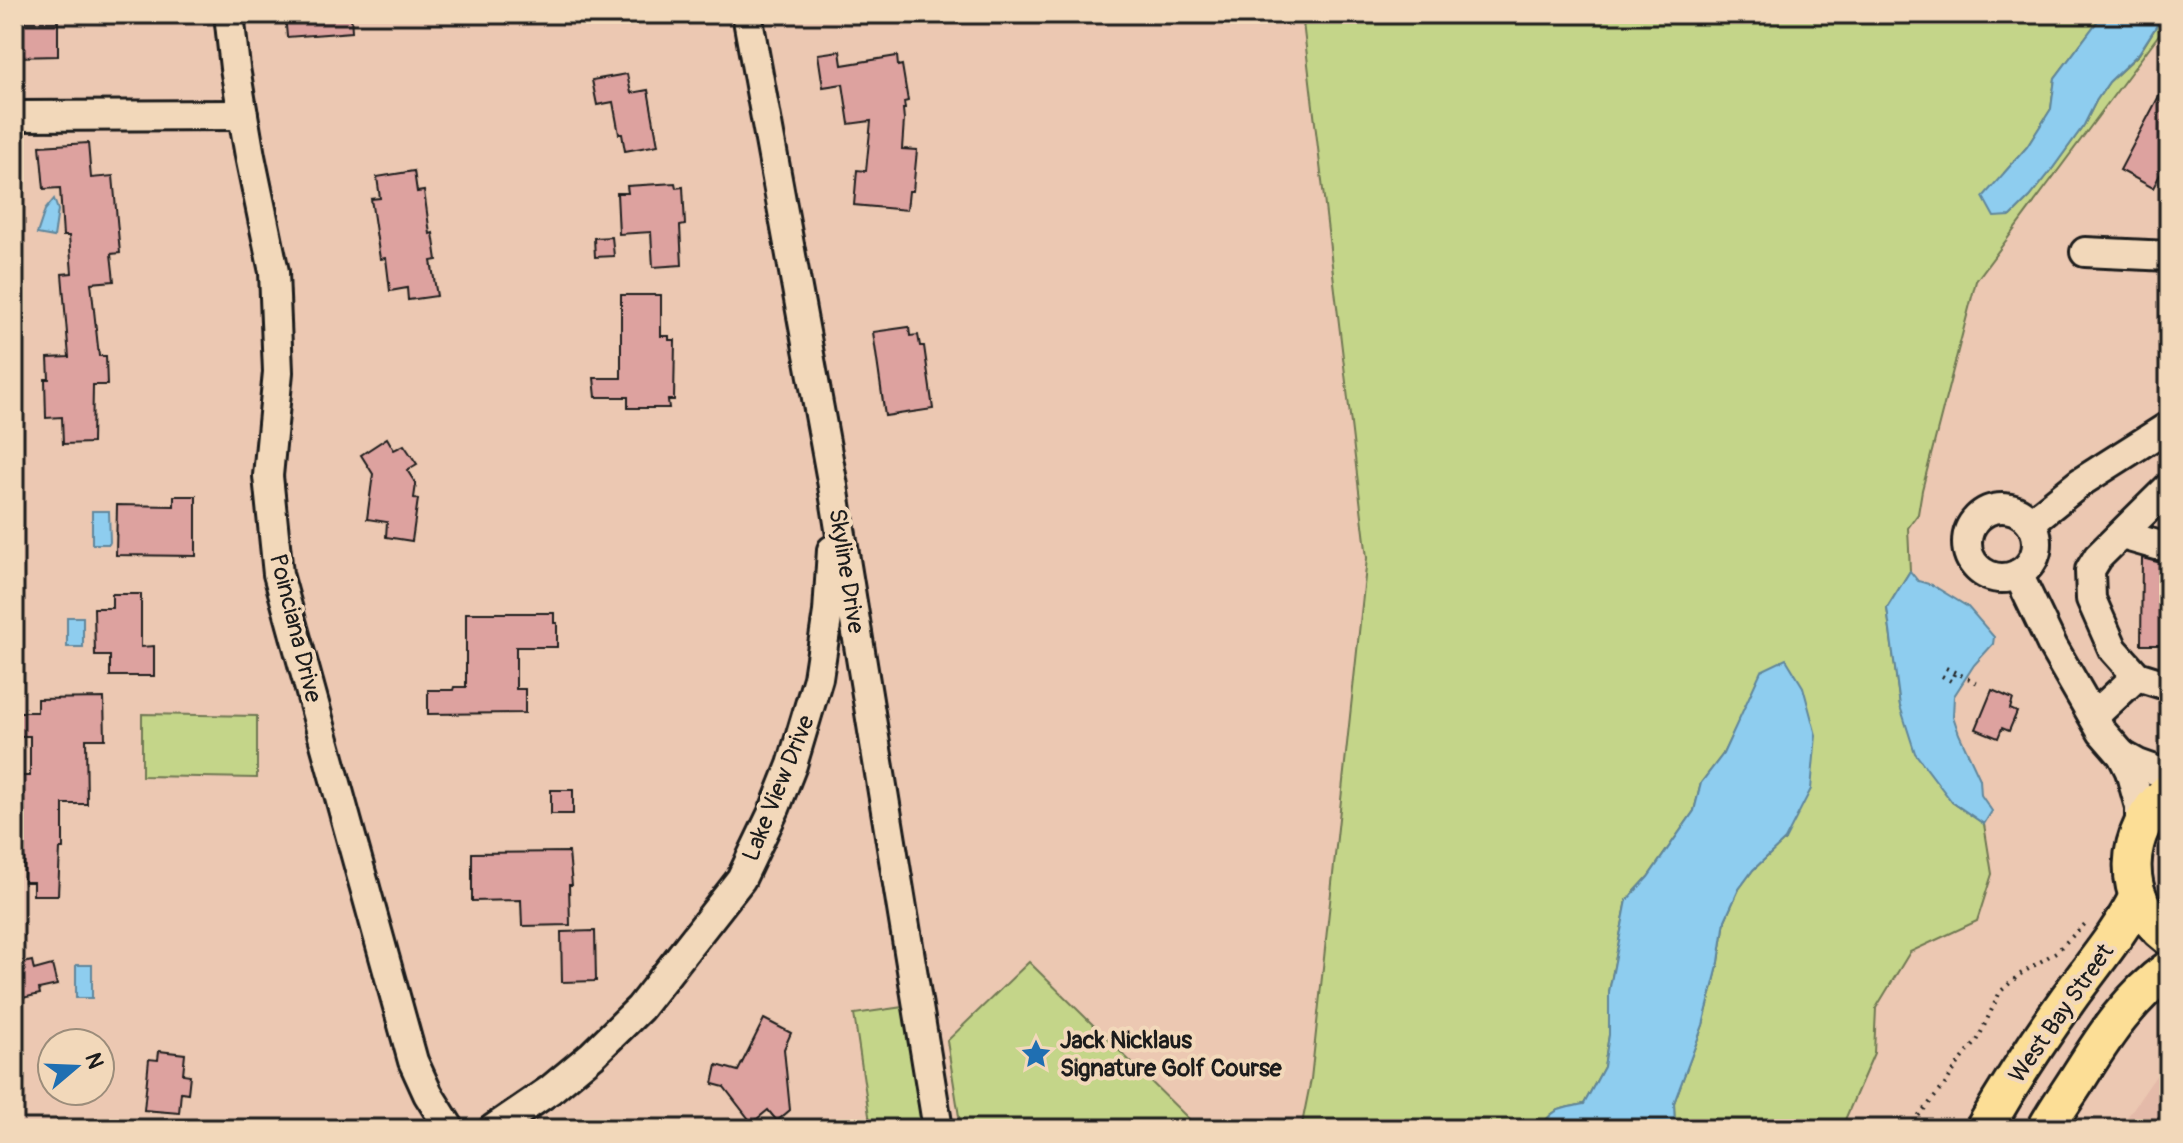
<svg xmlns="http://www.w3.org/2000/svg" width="2183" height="1143" font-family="Pangolin,sans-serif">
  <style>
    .built { fill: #e4baa9 }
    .green { fill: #c4d589; stroke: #707852; stroke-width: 2 }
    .water { fill: #8ecdef; stroke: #60869b; stroke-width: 2 }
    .building { fill: #dda29f; stroke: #1c1c1c; stroke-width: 2 }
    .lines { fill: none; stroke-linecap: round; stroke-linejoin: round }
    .minor-casing { stroke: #1c1c1c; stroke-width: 34 }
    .major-casing { stroke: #1c1c1c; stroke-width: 42 }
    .path { stroke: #1c1c1c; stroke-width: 4; stroke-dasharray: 2 6; stroke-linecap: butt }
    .minor { stroke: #f2d8ba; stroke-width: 28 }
    .major { stroke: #fcde96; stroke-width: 36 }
    .labels { text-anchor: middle; stroke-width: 8; stroke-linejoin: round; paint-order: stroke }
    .street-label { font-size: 24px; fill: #1c1c1c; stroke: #f2d8ba }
    .poi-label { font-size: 24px; font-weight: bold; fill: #1c1c1c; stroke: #f2d8ba; text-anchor: start }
  </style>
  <rect width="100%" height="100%" fill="#ecc8b2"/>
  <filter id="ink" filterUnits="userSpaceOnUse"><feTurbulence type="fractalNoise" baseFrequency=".0125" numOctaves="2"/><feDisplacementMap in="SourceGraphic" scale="16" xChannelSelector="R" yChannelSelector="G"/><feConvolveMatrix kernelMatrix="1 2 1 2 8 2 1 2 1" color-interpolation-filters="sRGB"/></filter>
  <g filter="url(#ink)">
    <path class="built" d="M 2169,1057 L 2169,1129 L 2119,1129 Z"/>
    <g class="green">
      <path d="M 1302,14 L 2103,14 L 2055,78 L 2051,109 L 2027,147 L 2004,173 L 2011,216 L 2030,197 L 2050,172 L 2084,125 L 2096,101 L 2109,82 L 2139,54 L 2164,14 L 2169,14 L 2169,21 L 1976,281 L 1922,490 L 1918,514 L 1908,528 L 1910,571 L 1887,608 L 1900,706 L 1952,802 L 1984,824 L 1992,874 L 1977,921 L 1910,952 L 1876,1008 L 1874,1053 L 1841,1129 L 1675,1129 L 1674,1103 L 1703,1025 L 1719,962 L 1725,920 L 1739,889 L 1753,870 L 1785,840 L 1742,714 L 1723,754 L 1701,783 L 1694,811 L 1648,877 L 1627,900 L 1609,992 L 1609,1035 L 1604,1067 L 1584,1104 C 1561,1109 1553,1107 1540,1129 L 1301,1129 L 1311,1079 L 1367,558 Z"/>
      <path d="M 142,714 L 257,716 L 257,778 L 142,776 Z"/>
      <path d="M 1029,962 L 1192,1122 L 1203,1129 L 961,1129 L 947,1041 Z"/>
      <path d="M 910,1006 L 928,1129 L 871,1129 L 854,1014 Z"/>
    </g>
    <g class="water">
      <path d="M 2103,14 L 2164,14 L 2139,53 L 2109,82 L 2096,101 L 2084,125 L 2050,172 L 2030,197 L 2011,216 L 1994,217 L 1983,197 L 2027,147 L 2051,109 L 2055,78 Z"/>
      <path d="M 54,199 L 58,210 L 54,237 L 37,234 L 45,210 Z"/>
      <path d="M 92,511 L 109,511 L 110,542 L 109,544 L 92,544 Z"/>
      <path d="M 1910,571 L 1918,581 L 1932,585 L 1968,607 L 1994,637 L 1993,644 L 1974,665 L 1954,696 L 1953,716 L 1959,734 L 1980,779 L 1981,795 L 1992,811 L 1984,824 L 1952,802 L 1915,753 L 1900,706 L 1887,608 Z"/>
      <rect x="67" y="617" width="16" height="30"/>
      <path d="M 1786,659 L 1803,687 L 1816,735 L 1811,789 L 1785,840 L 1753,870 L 1739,889 L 1725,920 L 1719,962 L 1703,1025 L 1674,1103 L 1675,1129 L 1540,1129 C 1553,1107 1561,1109 1584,1104 L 1604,1067 L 1609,1035 L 1609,992 L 1627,900 L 1648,877 L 1694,811 L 1701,783 L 1723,754 L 1761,671 Z"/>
      <rect x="76" y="965" width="16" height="33"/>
    </g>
    <g class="building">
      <path d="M 285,14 L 351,14 L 352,32 L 287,37 Z"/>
      <path d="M 14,22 L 58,22 L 58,56 L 14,57 Z"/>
      <path d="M 840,51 L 842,65 L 897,56 L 898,66 L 902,65 L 908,101 L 904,102 L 905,109 L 903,109 L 904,120 L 902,149 L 917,150 L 913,191 L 909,191 L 907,210 L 854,205 L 857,170 L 866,171 L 871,121 L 849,124 L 843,84 L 823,87 L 818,54 Z"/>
      <path d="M 627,74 L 631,93 L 648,90 L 658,145 L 625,151 L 622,134 L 619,134 L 613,102 L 597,105 L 592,80 Z"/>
      <path d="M 2169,77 L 2169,158 L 2153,188 L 2120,170 Z"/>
      <path d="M 88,143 L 91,178 L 113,176 L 120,253 L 111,254 L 114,281 L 91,283 L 99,356 L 106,356 L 107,385 L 93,385 L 92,443 L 63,444 L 62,417 L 46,418 L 45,379 L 49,379 L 48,358 L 69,357 L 62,274 L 72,273 L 69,236 L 63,236 L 60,188 L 44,189 L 40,146 Z"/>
      <path d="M 414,171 L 417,192 L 424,191 L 430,234 L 433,233 L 437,260 L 431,261 L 437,296 L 408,300 L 407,288 L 390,291 L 386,258 L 380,259 L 371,199 L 380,198 L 377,177 Z"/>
      <path d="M 675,183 L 676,188 L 683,187 L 685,225 L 680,226 L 682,265 L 653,267 L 651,232 L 619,234 L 617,193 L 628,193 L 627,186 Z"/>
      <path d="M 612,237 L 614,256 L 595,257 L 594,238 Z"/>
      <path d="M 621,295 L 661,295 L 661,336 L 669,336 L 669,340 L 675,340 L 674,400 L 668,400 L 669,408 L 628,408 L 628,397 L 596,397 L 594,378 L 621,378 Z"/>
      <path d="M 909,327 L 910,336 L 918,335 L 920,346 L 924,346 L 933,409 L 885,416 L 873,332 Z"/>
      <path d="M 387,438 L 394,450 L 404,445 L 417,464 L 407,470 L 416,484 L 414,498 L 418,499 L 412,541 L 386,537 L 387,522 L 367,519 L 373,474 L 361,455 Z"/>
      <path d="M 174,496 L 196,496 L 196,556 L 116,555 L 117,505 L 174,506 Z"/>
      <path d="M 2142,558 L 2157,562 L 2169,562 L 2169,645 L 2141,645 Z"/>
      <path d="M 112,594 L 141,594 L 141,647 L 154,646 L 154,676 L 110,676 L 110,656 L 95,656 L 94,608 L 112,608 Z"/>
      <path d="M 466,613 L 554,613 L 554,623 L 557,623 L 557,647 L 516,647 L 516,689 L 525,689 L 525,713 L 428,714 L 428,690 L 453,690 L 454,687 L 466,687 Z"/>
      <path d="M 1992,690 L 2013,699 L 2010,709 L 2017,712 L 2009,731 L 2002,728 L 1998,738 L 1976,729 Z"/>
      <path d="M 104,698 L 105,739 L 86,739 L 87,804 L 63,804 L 63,849 L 60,849 L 58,895 L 33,895 L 33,882 L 24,882 L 24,857 L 14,857 L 14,817 L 21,817 L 20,776 L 30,776 L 30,736 L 14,736 L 14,712 L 37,712 L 37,699 Z"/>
      <rect x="551" y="790" width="22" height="24"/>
      <path d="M 569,852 L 572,885 L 569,885 L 570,925 L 522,926 L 521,900 L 472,901 L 472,853 Z"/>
      <path d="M 595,931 L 596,981 L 562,982 L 561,932 Z"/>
      <path d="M 32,961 L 34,970 L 52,965 L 57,985 L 39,989 L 40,994 L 14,1000 L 14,965 Z"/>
      <path d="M 764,1019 L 791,1033 L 784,1049 L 790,1110 L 777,1121 L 768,1110 L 752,1123 L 724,1087 L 713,1084 L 717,1065 L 738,1071 Z"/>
      <path d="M 159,1051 L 185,1054 L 183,1074 L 190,1075 L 188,1093 L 181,1092 L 179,1113 L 144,1110 L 149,1059 L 158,1060 Z"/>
    </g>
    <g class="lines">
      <g class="minor-casing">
        <g id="minor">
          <path d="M 229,14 L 235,68 L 250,156 L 274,272 L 278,372 L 268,476 L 278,574 L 413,1061 L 428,1094 L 450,1129"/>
          <path d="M 747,14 L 833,486 L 938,1129"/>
          <path d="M 14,116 L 243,115"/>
          <path d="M 2085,252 L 2169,256"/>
          <path d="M 2169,487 L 2098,557 L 2090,570 L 2091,599 L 2113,649 L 2137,676 L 2169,686"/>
          <circle cx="2002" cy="543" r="35"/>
          <path d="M 2031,522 L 2081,482 L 2169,426"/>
          <path d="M 2122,535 L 2157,545 L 2169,545"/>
          <path d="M 2018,574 L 2053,647 L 2102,732 L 2122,755 L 2130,771 L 2140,807 L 2140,826"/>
          <path d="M 2094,716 L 2137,676"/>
          <path d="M 2122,755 L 2138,764 L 2169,775"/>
          <path d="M 493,1129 L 550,1090 L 592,1055 L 640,1008 L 741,879 L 775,808 L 792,765 L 818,678 L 828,612 L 832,550"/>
        </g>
      </g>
      <g class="major-casing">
        <g id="major">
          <path d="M 2169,791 C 2123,830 2118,899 2169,937"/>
          <path d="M 1984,1129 C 2010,1084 2038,1041 2068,999 C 2092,965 2120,934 2138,896"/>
          <path d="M 2046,1129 C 2056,1110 2069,1093 2080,1075 C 2105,1035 2130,997 2169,969"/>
        </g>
      </g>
      <g class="path">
        <path d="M 1946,668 L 1978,683"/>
        <path d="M 1942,676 L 1951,681 L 1955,672"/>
        <path d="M 1910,1129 L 1913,1122 L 1944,1086 L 1958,1064 L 1977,1041 L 2000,992 L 2019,975 L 2056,952 L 2087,922"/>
      </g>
      <use href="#minor" class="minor"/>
      <use href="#major" class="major"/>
    </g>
  </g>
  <defs>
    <g id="sight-bare" transform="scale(2.4)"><path d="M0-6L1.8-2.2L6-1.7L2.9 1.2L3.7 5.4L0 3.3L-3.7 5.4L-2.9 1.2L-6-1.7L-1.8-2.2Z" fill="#1f6fb2" stroke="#f2d8ba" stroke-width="2.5" paint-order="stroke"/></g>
  </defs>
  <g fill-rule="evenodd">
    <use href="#sight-bare" x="1036" y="1054"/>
  </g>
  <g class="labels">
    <g class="street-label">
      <text transform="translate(847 571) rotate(81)" y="8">Skyline Drive</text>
      <text transform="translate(296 628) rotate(76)" y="8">Poinciana Drive</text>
      <text transform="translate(778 788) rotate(-68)" y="8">Lake View Drive</text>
      <text transform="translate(2061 1013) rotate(-55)" y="8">West Bay Street</text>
    </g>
    <g class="poi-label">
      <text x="1060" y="1048">Jack Nicklaus<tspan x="1060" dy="28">Signature Golf Course</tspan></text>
    </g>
  </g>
  <rect width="2183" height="1143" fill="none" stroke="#f2d8ba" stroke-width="48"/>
  <rect x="24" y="24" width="2135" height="1095" fill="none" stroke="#1c1c1c" stroke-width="3" filter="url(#ink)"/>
  <g transform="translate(76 1067) rotate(71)"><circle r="38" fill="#f2d8ba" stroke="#9c8d7b" stroke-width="2"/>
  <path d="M0-6L14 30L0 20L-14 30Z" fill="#1f6fb2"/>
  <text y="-12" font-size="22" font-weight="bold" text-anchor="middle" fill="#1c1c1c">N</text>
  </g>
</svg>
